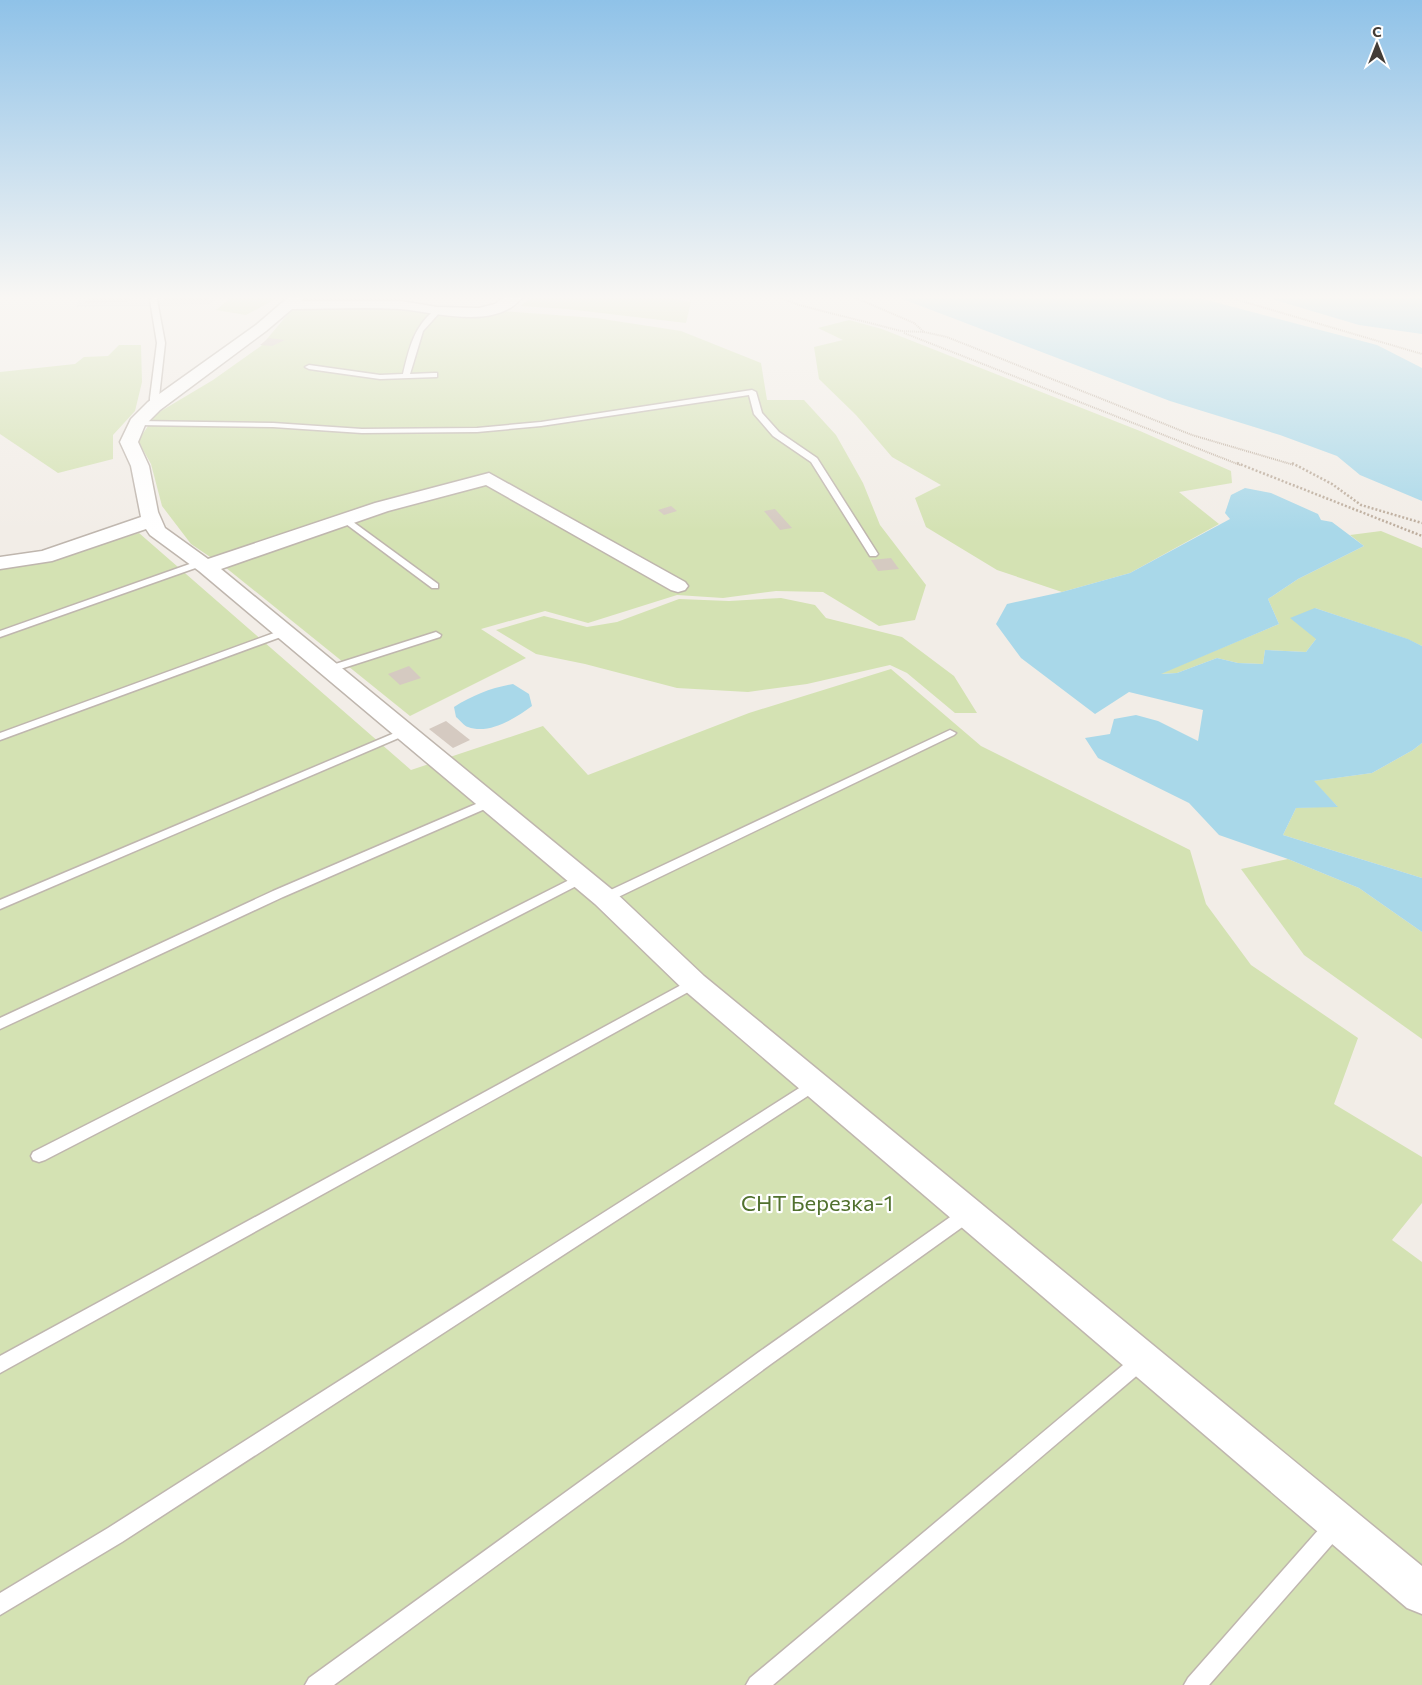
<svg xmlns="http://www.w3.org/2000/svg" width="1422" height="1685" font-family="Commissioner,sans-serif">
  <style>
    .industrial { fill: #e4dfdc }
    .green { fill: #d4e2b3 }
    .water { fill: #a9d8e9 }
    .building { fill: #d5cac1 }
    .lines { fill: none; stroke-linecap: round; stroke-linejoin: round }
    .service-casing { stroke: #bfb6ae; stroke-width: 3 }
    .minor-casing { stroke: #bfb6ae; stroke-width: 3 }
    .path-far1 { stroke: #bdad9d; stroke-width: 2; stroke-dasharray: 1 1; stroke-linecap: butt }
    .path { stroke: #bdad9d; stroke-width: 2.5; stroke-dasharray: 2 2; stroke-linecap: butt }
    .service { fill: #fff; fill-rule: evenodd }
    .minor { fill: #fff; fill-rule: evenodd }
    .labels { text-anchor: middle; stroke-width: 4.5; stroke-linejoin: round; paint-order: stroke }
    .near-park-label { font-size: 22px; fill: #51712f; stroke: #fff }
  </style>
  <rect width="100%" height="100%" fill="#f2ede7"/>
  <path class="industrial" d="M 81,295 L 219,295 L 210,305 L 76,307 Z"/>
  <g class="green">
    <path d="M 234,295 L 283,295 L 246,315 L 216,310 Z"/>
    <path d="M 536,295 L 611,295 L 629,298 L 656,295 L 691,302 L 686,323 L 567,309 L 520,306 Z"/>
    <path d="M 293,308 L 396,308 L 482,315 L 503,311 L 596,318 L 681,331 L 761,363 L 767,400 L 804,400 L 836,435 L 863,483 L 880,525 L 926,585 L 915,620 L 879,626 L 823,592 L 776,591 L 723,598 L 677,595 L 588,623 L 545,611 L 481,629 L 526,658 L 410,716 L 225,567 L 191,544 L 162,506 L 151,464 L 138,441 L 156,414 L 213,380 L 261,346 Z"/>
    <path d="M 849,320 L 882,329 L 1140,431 L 1231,471 L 1232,483 L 1179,492 L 1219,524 L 1130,573 L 1062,592 L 997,570 L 926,527 L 915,498 L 941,485 L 892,457 L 856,415 L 819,379 L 814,347 L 843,340 L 818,328 Z"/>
    <path d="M 119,345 L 141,345 L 142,382 L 135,411 L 113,435 L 113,459 L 58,473 L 0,434 L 0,372 L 75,364 L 84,357 L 108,356 Z"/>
    <path d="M 1381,531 L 1422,548 L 1422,646 L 1407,639 L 1315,608 L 1316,639 L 1306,652 L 1265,650 L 1263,664 L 1238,663 L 1217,658 L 1177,673 L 1159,674 L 1279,624 L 1268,599 L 1298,579 L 1364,546 L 1350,535 Z"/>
    <path d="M 139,533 L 411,770 L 543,726 L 588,775 L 749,713 L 891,669 L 981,746 L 1190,850 L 1206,904 L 1251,965 L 1358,1038 L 1334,1104 L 1422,1157 L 1422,1203 L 1392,1240 L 1422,1262 L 1422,1685 L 0,1685 L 0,569 L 47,561 Z"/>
    <path d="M 781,598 L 815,605 L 826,618 L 902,637 L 954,676 L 977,713 L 955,713 L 907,673 L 890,665 L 807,684 L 748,692 L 677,688 L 585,664 L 536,654 L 496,630 L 544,616 L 587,627 L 617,622 L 679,599 L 729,601 Z"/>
    <path d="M 1422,743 L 1422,878 L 1283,835 L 1296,808 L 1337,806 L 1313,781 L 1372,773 L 1413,750 Z"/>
    <path d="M 1288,859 L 1359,888 L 1422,932 L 1422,1039 L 1304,955 L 1241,869 Z"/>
  </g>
  <g class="water">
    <path d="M 892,295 L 1188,295 L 1377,345 L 1422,368 L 1422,501 L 1360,475 L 1337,456 L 1280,435 L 1170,401 Z"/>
    <path d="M 1258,295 L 1422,295 L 1422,334 L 1359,325 Z"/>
    <path d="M 1245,488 L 1271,493 L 1318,514 L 1321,520 L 1332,522 L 1364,546 L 1298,579 L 1268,599 L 1279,624 L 1161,674 L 1177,673 L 1217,658 L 1238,663 L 1263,664 L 1265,650 L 1306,652 L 1316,639 L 1290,618 L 1315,608 L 1408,639 L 1422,646 L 1422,743 L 1413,750 L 1372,773 L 1314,781 L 1338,807 L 1296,808 L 1283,835 L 1422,878 L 1422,932 L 1359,888 L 1288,859 L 1219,835 L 1189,803 L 1098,758 L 1085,738 L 1110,734 L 1114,719 L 1136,715 L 1158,721 L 1198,741 L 1203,710 L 1129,692 L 1095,714 L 1021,658 L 996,624 L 1007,604 L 1062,592 L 1130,573 L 1230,519 L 1225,513 L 1231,495 Z"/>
    <path d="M 513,684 L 529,694 L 532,706 C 516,718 489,735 468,727 C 464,726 460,720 456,717 L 454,707 C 473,695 491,688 513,684 Z"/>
  </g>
  <g class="building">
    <path d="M 91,295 L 133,295 L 128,302 L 84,303 Z"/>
    <path d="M 168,295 L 211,295 L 208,301 L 164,301 Z"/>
    <path d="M 269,338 L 285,340 L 272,346 L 260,345 Z"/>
    <path d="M 671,506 L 677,511 L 664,515 L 658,510 Z"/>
    <path d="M 775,509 L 792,528 L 780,530 L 764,511 Z"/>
    <path d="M 891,558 L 899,569 L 878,571 L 871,560 Z"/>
    <path d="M 409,666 L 421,678 L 400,685 L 388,674 Z"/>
    <path d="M 446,721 L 470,740 L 453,748 L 429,729 Z"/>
  </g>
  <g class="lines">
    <g class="service-casing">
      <g id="service">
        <path d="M 154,295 L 161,295 L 157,300 L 165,343 L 158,406 L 154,408 L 150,406 L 150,398 L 157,343 L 150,300 Z"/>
        <path d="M 435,310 L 441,311 L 423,331 L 410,374 L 434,373 L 437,373 L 437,377 L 380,379 L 309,369 L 305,367 L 309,365 L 380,375 L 403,374 C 409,349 414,326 435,310 Z"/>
        <path d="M 752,390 L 756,392 L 762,413 L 779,432 L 817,458 L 878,554 L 876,556 L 870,556 L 811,462 L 773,436 L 754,414 L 749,395 L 541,426 L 477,432 L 362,433 L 273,427 L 137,425 L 133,423 L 137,421 L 273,423 L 362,429 L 477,428 L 541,422 Z"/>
        <path d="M 345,516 L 438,584 L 438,588 L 432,588 L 342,521 L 340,519 Z"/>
        <path d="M 201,560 L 204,561 L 204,565 L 0,637 L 0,631 Z"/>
        <path d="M 285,629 L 289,630 L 289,634 L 0,740 L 0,733 Z"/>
        <path d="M 436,632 L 441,635 L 440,637 L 334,671 L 326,671 L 325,669 L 326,667 Z"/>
        <path d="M 404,729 L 408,730 L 410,732 L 408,734 L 0,909 L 0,900 Z"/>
        <path d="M 950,730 L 956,733 L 954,735 L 610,901 L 600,901 L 598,898 L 600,895 Z"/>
        <path d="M 490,798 L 494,799 L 496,802 L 494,805 L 283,897 L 0,1029 L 0,1018 L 273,891 Z"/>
        <path d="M 581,874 L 587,878 L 586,881 L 45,1160 L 39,1162 L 33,1160 L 31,1156 L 33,1152 Z"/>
        <path d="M 694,978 L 699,980 L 701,983 L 699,986 L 0,1373 L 0,1356 Z"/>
        <path d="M 815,1078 L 820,1080 L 822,1084 L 820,1088 L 122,1542 L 0,1615 L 0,1593 L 108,1528 Z"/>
        <path d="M 969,1206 L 975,1208 L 977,1213 L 975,1218 L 771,1364 L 334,1685 L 305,1685 L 309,1678 L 759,1352 L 963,1208 Z"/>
        <path d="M 1141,1353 L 1147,1355 L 1150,1361 L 1147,1367 L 773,1685 L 746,1685 L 750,1678 L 1135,1355 Z"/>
        <path d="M 1335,1516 L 1342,1519 L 1345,1526 L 1342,1533 L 1209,1685 L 1184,1685 L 1188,1678 L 1328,1519 Z"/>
      </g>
    </g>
    <g class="minor-casing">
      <path id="minor" d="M 291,295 L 307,295 L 302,301 L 401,301 L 437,307 L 479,308 L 495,304 L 508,295 L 524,295 C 498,332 436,312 400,309 C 364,307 328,309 292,309 L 266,331 L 160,410 L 145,425 L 138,442 L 149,466 L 158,512 L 165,528 L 208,559 L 375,503 L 489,473 L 685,582 L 688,586 L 685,590 L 678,592 L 671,590 L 486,485 L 388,511 L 221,569 L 615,892 L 704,976 L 1422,1566 L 1422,1614 L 1407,1608 L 684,990 L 595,904 L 199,571 L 150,535 L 146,529 L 52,561 L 0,569 L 0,557 L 42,551 L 141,517 L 131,466 L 120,442 L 131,419 L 148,402 L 256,325 Z"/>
    </g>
    <g class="path-far1">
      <path d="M 773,295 L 799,305 L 901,331 L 924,332 L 947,337 L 1192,435 L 1294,465"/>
      <path d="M 849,295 L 914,323 L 924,332"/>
      <path d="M 1221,295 L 1422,354"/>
      <path d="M 904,333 L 1240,465"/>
    </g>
    <g class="path">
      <path d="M 1237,463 L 1422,536"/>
      <path d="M 1292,463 L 1332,484 L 1361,505 L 1422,523"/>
    </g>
    <use href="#service" class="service"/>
    <use href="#minor" class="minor"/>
  </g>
  <linearGradient id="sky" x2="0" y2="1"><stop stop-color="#8fc2e8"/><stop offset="0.56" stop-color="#f9f7f4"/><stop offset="1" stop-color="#f9f7f4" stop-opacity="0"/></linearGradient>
  <rect width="1422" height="531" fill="url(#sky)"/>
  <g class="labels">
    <g class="near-park-label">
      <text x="817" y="1211">СНТ Березка-1</text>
    </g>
  </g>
  <g transform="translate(1377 45)" stroke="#ffffff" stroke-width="4" paint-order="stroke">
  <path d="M0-4L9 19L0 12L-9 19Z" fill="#443d37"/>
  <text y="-8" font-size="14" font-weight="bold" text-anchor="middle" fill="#443d37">С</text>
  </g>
</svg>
